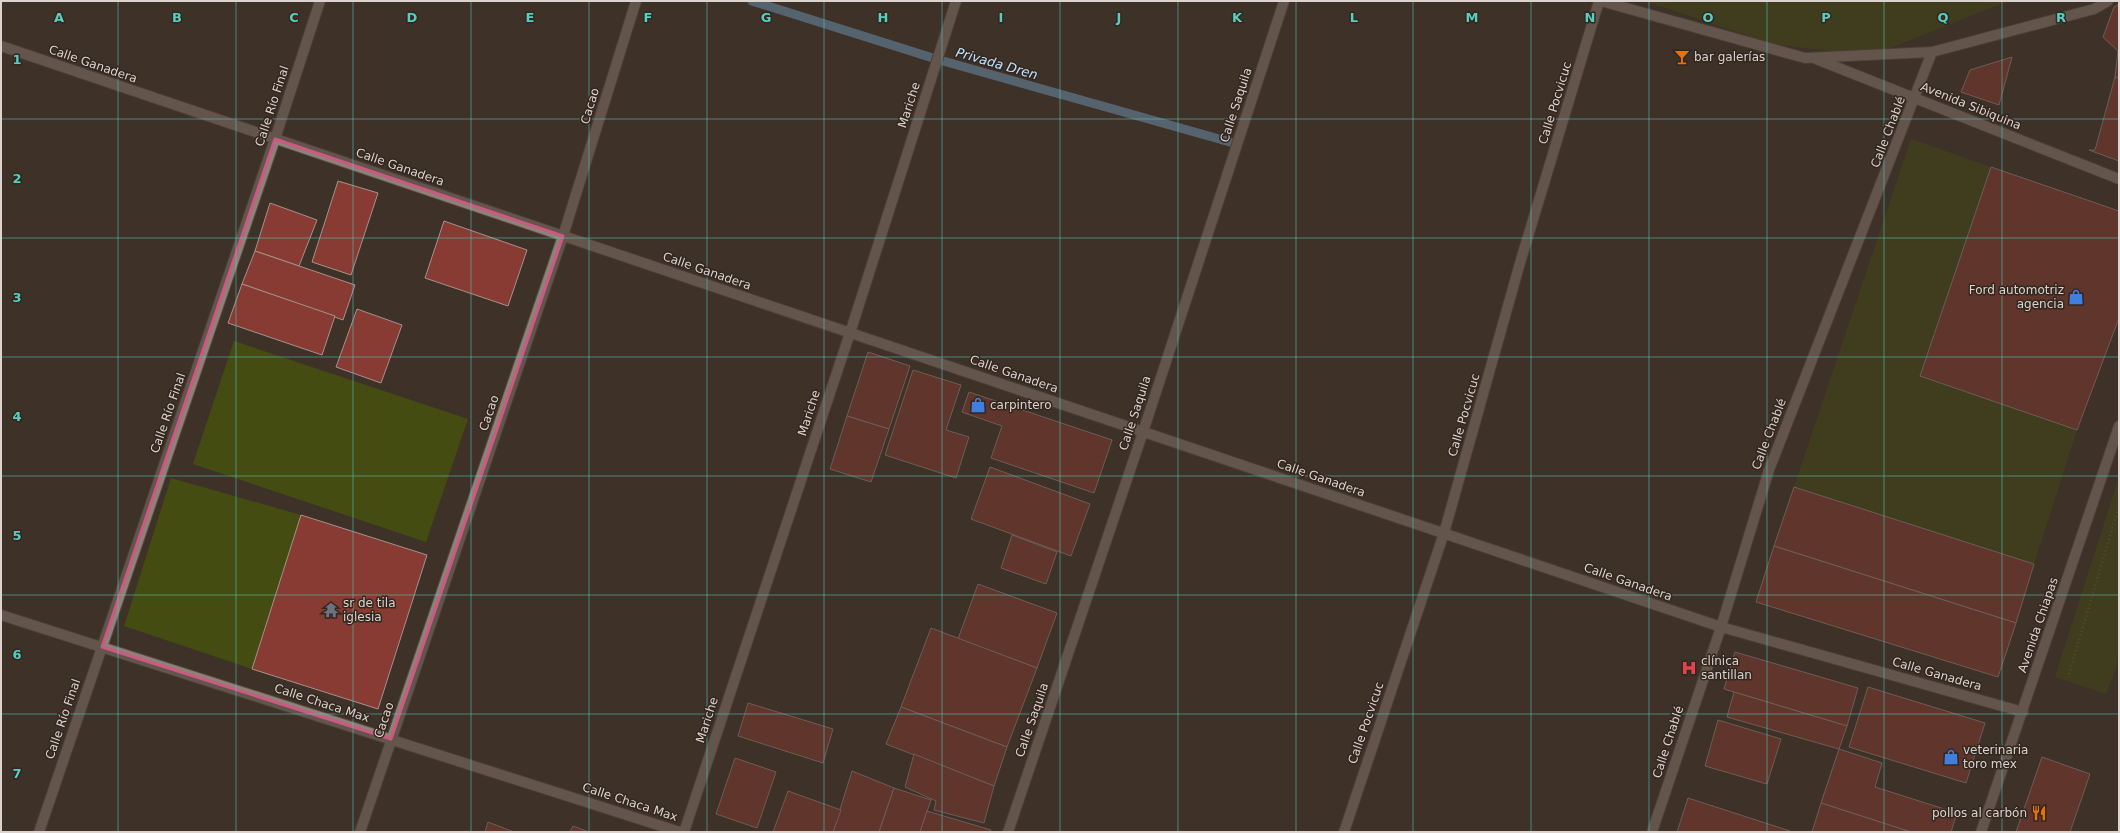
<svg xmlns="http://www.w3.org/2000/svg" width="2120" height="833" font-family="'DejaVu Sans',sans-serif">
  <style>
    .green { fill: #444c12 }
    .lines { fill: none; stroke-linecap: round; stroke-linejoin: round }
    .stream { stroke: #6fa1c2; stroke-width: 9 }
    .building { fill: #873b32; stroke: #a5928f }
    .minor-casing { stroke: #584d46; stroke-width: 12 }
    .tertiary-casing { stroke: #584d46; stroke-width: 12 }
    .secondary-casing { stroke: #584d46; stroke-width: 12 }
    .path { stroke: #6e625a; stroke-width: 2.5; stroke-dasharray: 1 3; stroke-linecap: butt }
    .minor { stroke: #908177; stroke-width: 10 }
    .tertiary { stroke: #908177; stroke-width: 10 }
    .secondary { stroke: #908177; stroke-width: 10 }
    .marked { fill: none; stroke: #cb5983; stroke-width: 3; stroke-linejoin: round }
    .grid { fill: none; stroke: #57cec1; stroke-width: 1; stroke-opacity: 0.55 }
    .labels { text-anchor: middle; stroke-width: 3; stroke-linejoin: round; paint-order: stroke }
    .poi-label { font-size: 12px; fill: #dcd3ce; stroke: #33271f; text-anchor: start }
    .street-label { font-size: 12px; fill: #dcd3ce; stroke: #33271f }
    .water-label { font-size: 13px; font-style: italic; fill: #bee3fe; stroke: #33271f }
    .grid-label { font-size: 13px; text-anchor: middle; font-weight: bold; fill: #57cec1; stroke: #33271f; stroke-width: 3; stroke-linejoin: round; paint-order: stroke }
  </style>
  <rect width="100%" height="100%" fill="#3e3128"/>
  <g class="green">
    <path d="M 1645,1 L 2008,1 L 1870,56 L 1773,44 Z"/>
    <path d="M 1911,139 L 1991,167 L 1920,376 L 2077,430 L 2034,564 L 1794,487 Z"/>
    <path d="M 234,341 L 468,419 L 426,542 L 193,464 Z"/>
    <path d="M 2119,477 L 2119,659 L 2106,694 L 2055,677 Z"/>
    <path d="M 171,478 L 301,515 L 252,669 L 124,626 Z"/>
  </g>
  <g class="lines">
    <path class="stream" d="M 752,1 L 936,59 L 1237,144"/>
  </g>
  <g class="building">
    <path d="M 2119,4 L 2119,78 L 2115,77 L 2118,51 L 2103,37 L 2114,7 Z"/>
    <path d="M 2012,57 L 1999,105 L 1961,92 L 1970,70 Z"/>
    <path d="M 2115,77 L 2119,78 L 2119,161 L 2089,150 L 2095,150 Z"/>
    <path d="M 1991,167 L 2119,211 L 2119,318 L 2077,430 L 1920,376 Z"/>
    <path d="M 338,181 L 378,193 L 351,275 L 312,262 Z"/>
    <path d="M 270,203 L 317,220 L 299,266 L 255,251 Z"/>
    <path d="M 444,221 L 527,250 L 508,306 L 425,278 Z"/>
    <path d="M 255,251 L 355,285 L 343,320 L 242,284 Z"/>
    <path d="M 242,284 L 335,316 L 322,355 L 228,323 Z"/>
    <path d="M 357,309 L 402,325 L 381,383 L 336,367 Z"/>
    <path d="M 868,352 L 910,366 L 889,429 L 847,416 Z"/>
    <path d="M 913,370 L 961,385 L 946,430 L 969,437 L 956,478 L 885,455 Z"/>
    <path d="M 969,392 L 1112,440 L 1094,493 L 991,458 L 1002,426 L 962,412 Z"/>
    <path d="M 847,416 L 889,429 L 871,482 L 830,469 Z"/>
    <path d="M 990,467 L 1090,504 L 1071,556 L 971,519 Z"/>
    <path d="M 1794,487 L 2034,564 L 2016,623 L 1774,546 Z"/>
    <path d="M 301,515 L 427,555 L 378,709 L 252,669 Z"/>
    <path d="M 1012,535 L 1057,552 L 1046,584 L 1001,568 Z"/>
    <path d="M 1774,546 L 2016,623 L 1998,677 L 1756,602 Z"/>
    <path d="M 978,584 L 1057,613 L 1037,668 L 958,639 Z"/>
    <path d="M 931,628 L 1037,668 L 1007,747 L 901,707 Z"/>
    <path d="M 1735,652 L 1858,688 L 1847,726 L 1724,689 Z"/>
    <path d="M 1868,687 L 1985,723 L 1966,783 L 1849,747 Z"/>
    <path d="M 1734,692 L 1847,726 L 1839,749 L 1727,717 Z"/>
    <path d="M 748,703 L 833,729 L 823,763 L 738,736 Z"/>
    <path d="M 901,707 L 1007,747 L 994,786 L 886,744 Z"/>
    <path d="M 1718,720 L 1781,739 L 1767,784 L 1705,766 Z"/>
    <path d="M 1839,749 L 1882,763 L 1875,787 L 1957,813 L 1951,832 L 1911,832 L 1821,803 Z"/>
    <path d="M 914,754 L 994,786 L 984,823 L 934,810 L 936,801 L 905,787 Z"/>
    <path d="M 2042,757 L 2090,774 L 2070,832 L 2016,832 Z"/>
    <path d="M 735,758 L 776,772 L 757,828 L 716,814 Z"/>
    <path d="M 852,771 L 894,788 L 879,832 L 833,832 Z"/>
    <path d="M 894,788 L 931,800 L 920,832 L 879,832 Z"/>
    <path d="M 788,791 L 841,810 L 833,832 L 773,832 Z"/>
    <path d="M 1688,798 L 1790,831 L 1789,832 L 1677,832 Z"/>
    <path d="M 1821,803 L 1911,832 L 1812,832 Z"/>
    <path d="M 927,811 L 991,830 L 990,832 L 920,832 Z"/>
    <path d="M 488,822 L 514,832 L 485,832 Z"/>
    <path d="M 573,826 L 589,832 L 570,832 Z"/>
  </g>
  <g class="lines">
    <g class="minor-casing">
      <g id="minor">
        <path d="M 1,46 L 1721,627 L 2023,712"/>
        <path d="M 1,615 L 680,832"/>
        <path d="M 39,832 L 275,139 L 320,1"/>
        <path d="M 360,832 L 563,236 L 636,1"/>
        <path d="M 684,832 L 850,333 L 956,1"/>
        <path d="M 1008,832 L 1143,432 L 1284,1"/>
        <path d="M 1344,832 L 1444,533 L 1520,263 L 1599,1"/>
        <path d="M 1652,832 L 1721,627 L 1769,470 L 1932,52"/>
      </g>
    </g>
    <g class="tertiary-casing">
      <g id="tertiary">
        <path d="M 1601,1 L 1805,58 L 1932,52 L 2094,9 L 2108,1"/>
        <path d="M 1816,59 L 2119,179"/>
      </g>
    </g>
    <g class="secondary-casing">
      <path id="secondary" d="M 1981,832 L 2119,426"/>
    </g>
    <path class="path" d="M 2069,674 L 2119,506"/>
    <use href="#minor" class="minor"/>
    <use href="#tertiary" class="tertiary"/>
    <use href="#secondary" class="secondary"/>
  </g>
  <path d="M0 0H2120V833H0ZM 275,139 L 563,236 L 391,739 L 102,647 Z" fill="#3e3128" fill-opacity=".55" fill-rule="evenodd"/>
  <path class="marked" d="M 275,139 L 563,236 L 391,739 L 102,647 Z"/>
  <path class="grid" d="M 118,1 L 118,832M 236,1 L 236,832M 353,1 L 353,832M 471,1 L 471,832M 589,1 L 589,832M 707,1 L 707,832M 824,1 L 824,832M 942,1 L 942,832M 1060,1 L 1060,832M 1178,1 L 1178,832M 1296,1 L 1296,832M 1413,1 L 1413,832M 1531,1 L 1531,832M 1649,1 L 1649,832M 1767,1 L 1767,832M 1884,1 L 1884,832M 2002,1 L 2002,832M 1,119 L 2119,119M 1,238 L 2119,238M 1,357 L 2119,357M 1,476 L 2119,476M 1,595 L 2119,595M 1,714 L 2119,714"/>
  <defs>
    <g id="bar-bare" transform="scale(1.2)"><path d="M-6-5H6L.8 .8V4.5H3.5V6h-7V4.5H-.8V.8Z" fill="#e8710a" stroke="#33271f" stroke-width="2.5" paint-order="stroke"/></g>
    <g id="shop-bare" transform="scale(1.2)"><path d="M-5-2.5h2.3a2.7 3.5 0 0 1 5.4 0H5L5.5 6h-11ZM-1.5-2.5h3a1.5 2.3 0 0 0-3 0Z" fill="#3f7fe0" stroke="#33271f" stroke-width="2.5" paint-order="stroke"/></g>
    <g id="temple-bare" transform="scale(1.2)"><path d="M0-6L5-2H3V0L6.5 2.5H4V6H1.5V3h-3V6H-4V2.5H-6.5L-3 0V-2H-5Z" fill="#6b7280" stroke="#33271f" stroke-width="2.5" paint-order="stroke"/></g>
    <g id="hospital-bare" transform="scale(1.2)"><path d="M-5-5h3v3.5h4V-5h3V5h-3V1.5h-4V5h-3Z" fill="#e0444e" stroke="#33271f" stroke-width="2.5" paint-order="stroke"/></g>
    <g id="restaurant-bare" transform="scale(1.2)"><path d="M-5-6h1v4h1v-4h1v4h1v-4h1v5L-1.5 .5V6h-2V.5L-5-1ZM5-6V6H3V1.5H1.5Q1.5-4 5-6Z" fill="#e8710a" stroke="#33271f" stroke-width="2.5" paint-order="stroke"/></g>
  </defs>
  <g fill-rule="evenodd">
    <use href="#bar-bare" x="1682" y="57"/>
    <use href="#shop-bare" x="2076" y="297"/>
    <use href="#shop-bare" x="978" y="405"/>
    <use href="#temple-bare" x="331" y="610"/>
    <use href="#hospital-bare" x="1689" y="668"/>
    <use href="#shop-bare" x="1951" y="757"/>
    <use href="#restaurant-bare" x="2039" y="813"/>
  </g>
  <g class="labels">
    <g class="poi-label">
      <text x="1694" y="61">bar galerías</text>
      <text x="2064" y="294" text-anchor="end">Ford automotriz<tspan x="2064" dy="14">agencia</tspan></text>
      <text x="990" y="409">carpintero</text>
      <text x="343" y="607">sr de tila<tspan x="343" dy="14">iglesia</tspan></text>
      <text x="1701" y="665">clínica<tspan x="1701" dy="14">santillan</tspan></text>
      <text x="1963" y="754">veterinaria<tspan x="1963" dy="14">toro mex</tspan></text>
      <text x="2027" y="817" text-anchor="end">pollos al carbón</text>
    </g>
    <g class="street-label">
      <text transform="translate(93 64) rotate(19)" y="4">Calle Ganadera</text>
      <text transform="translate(1555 103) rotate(-73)" y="4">Calle Pocvicuc</text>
      <text transform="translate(909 105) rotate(-72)" y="4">Mariche</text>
      <text transform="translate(1236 105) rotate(-72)" y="4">Calle Saquila</text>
      <text transform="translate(272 106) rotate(-72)" y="4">Calle Río Final</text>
      <text transform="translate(590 106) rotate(-73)" y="4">Cacao</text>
      <text transform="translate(1971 106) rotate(22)" y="4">Avenida Sibiquina</text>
      <text transform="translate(1888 132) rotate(-69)" y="4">Calle Chablé</text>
      <text transform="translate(400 167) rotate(19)" y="4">Calle Ganadera</text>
      <text transform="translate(707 271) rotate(19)" y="4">Calle Ganadera</text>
      <text transform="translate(1014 374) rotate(19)" y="4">Calle Ganadera</text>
      <text transform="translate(168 413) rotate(-71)" y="4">Calle Río Final</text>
      <text transform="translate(489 413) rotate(-71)" y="4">Cacao</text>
      <text transform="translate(809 413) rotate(-72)" y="4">Mariche</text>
      <text transform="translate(1135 413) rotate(-72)" y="4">Calle Saquila</text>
      <text transform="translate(1464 415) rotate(-74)" y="4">Calle Pocvicuc</text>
      <text transform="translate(1769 434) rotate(-69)" y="4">Calle Chablé</text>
      <text transform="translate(1321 478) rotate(19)" y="4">Calle Ganadera</text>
      <text transform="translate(1628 582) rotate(19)" y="4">Calle Ganadera</text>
      <text transform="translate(2038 625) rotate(-71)" y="4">Avenida Chiapas</text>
      <text transform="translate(1937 674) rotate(16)" y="4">Calle Ganadera</text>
      <text transform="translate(322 703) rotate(18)" y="4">Calle Chaca Max</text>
      <text transform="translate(63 719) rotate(-71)" y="4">Calle Río Final</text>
      <text transform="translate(384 720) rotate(-71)" y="4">Cacao</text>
      <text transform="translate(707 720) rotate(-72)" y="4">Mariche</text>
      <text transform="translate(1032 720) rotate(-71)" y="4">Calle Saquila</text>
      <text transform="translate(1366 723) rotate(-71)" y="4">Calle Pocvicuc</text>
      <text transform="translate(1668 742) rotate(-72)" y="4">Calle Chablé</text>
      <text transform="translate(630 802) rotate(18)" y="4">Calle Chaca Max</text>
    </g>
    <g class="water-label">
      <text transform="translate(997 63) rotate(16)" y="5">Privada Dren</text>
    </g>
  </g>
  <g class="grid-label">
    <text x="59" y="22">A</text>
    <text x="177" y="22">B</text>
    <text x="294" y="22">C</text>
    <text x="412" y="22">D</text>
    <text x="530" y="22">E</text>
    <text x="648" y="22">F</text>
    <text x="766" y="22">G</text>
    <text x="883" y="22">H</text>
    <text x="1001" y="22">I</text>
    <text x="1119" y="22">J</text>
    <text x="1237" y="22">K</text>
    <text x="1354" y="22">L</text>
    <text x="1472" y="22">M</text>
    <text x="1590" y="22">N</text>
    <text x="1708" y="22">O</text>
    <text x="1826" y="22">P</text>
    <text x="1943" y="22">Q</text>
    <text x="2061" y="22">R</text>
    <text x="17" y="64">1</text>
    <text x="17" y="183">2</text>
    <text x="17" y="302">3</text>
    <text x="17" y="421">4</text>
    <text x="17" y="540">5</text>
    <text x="17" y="659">6</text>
    <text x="17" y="778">7</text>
  </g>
  <rect width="2120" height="833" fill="none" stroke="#dcd3ce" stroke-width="4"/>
</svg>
